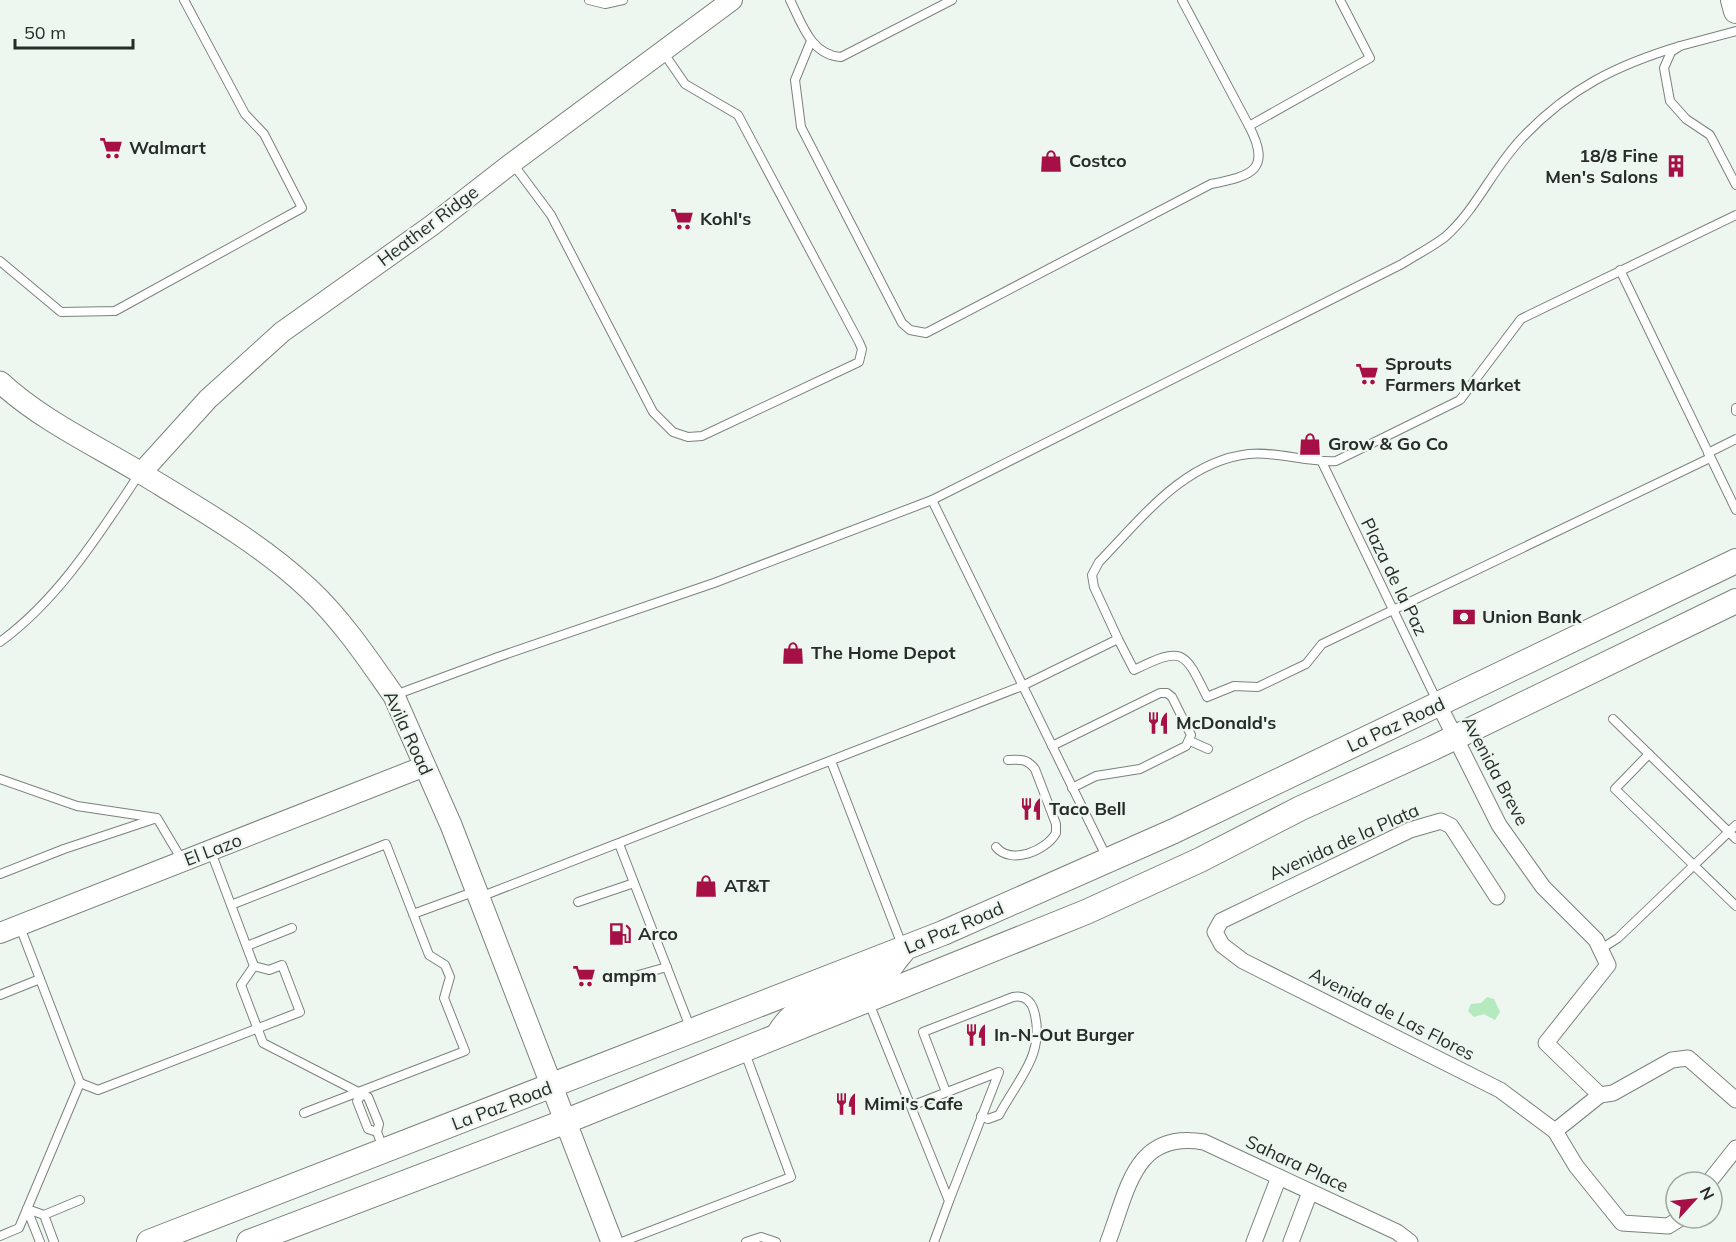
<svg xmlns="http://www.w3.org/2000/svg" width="1736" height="1242" font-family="Mulish,sans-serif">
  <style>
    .water { fill: #b5e9be }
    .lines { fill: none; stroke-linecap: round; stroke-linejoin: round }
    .service-casing { stroke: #7a837b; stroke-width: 10 }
    .minor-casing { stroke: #7a837b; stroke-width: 17 }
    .tertiary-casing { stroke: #7a837b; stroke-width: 22 }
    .secondary-casing { stroke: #7a837b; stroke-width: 23 }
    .primary-casing { stroke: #7a837b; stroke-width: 26 }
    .service { stroke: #fff; stroke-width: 8 }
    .minor { stroke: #fff; stroke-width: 15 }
    .tertiary { stroke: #fff; stroke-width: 20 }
    .secondary { stroke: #fff; stroke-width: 21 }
    .primary { stroke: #fff; stroke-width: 24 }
    .labels { text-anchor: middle; stroke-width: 4.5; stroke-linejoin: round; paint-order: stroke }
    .poi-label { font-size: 18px; font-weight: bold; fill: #282c29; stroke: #edf7ef; text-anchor: start }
    .street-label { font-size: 18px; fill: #282c29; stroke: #edf7ef }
  </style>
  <rect width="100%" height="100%" fill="#edf7ef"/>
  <path class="water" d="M 1487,997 L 1494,999 L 1500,1012 L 1495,1020 L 1484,1014 L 1474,1017 L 1468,1011 L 1471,1004 L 1481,1003 Z"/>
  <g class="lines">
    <g class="service-casing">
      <g id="service">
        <path d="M 589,0 L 605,4 L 623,0"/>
        <path d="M 790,0 C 802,24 811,55 841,57 L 952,0"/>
        <path d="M 1182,0 L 1249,126"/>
        <path d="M 1736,31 L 1680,46 L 1671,52 L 1664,68 L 1670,101 L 1686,119 L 1710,135 L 1736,185"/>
        <path d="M 811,41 L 795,80 L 801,127 L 902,323 L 910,330 L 926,333 L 1211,184 C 1252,176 1272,170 1249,126 L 1370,58 L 1340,0"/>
        <path d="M 513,164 L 551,215 L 653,412 L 673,432 L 688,437 L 702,436 L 859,362 L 862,349 L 859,342 L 738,115 L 685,84 L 663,52"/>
        <path d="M 0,261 L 61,312 L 115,311 L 302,208 L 264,134 L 245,114 L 184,0"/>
        <path d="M 1620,270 L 1736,510"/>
        <path d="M 1736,408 L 1736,411"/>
        <path d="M 1708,453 L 1736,439"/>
        <path d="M 1322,462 L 1437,701"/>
        <path d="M 932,500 L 1106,856"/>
        <path d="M 1118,639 L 1134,670 C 1183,646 1184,650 1207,697 L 1234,686 L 1258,687 L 1306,664 L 1322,644 L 1710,458"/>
        <path d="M 0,642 C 60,598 99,534 140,473"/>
        <path d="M 395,695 L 498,657 L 714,583 L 932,500 L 1402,264 C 1416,255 1432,247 1445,237 C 1477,209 1494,166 1524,136 C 1570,88 1617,65 1680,46"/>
        <path d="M 1613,719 L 1736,839"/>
        <path d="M 1190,741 L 1208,749"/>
        <path d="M 1052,746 L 1160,693 L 1167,693 L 1172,697 L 1191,735 L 1186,746 L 1140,769 L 1096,776 L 1072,788"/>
        <path d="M 1649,754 L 1615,789 L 1736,906"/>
        <path d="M 831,761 L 902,945"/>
        <path d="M 0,779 L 77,806 L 157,818 L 182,860"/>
        <path d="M 619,844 L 690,1027"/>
        <path d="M 996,847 C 1011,865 1046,851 1056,833 L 1056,824 L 1035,769 C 1027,759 1021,759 1008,760"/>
        <path d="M 211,852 L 254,966 L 241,985 L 263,1043 L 368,1097 L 379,1124 L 377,1132 L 383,1148"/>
        <path d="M 0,874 L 64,849 L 154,819"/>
        <path d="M 480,897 L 1022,686 L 1118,639 L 1094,587 L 1092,575 L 1099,562 C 1141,519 1184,461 1249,454 C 1279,451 1307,463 1336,461 L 1460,400 L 1521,319 L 1736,215"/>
        <path d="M 578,902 L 634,883"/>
        <path d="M 231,905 L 386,844 L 429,955 L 445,965 L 450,977 L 444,998 L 465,1051 L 304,1113"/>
        <path d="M 413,914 L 476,891"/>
        <path d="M 247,946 L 292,928"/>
        <path d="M 1601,949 L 1618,938 L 1736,825"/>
        <path d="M 624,979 L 667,967"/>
        <path d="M 0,995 L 40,979"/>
        <path d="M 869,1003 L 949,1201 L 934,1242"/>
        <path d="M 80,1083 L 98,1090 L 300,1012 L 282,965 L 269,970 L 254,966"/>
        <path d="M 946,1092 L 923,1032 L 1013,997 C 1023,995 1031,1000 1034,1011 C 1046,1054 1018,1079 999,1115 L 988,1119 L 981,1116"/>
        <path d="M 362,1095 L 357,1101 L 368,1129 L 377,1132"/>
        <path d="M 911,1106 L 999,1072 L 949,1201"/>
        <path d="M 27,1209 L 44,1215 L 80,1200"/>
        <path d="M 27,1209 L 40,1242"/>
        <path d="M 44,1215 L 54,1242"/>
        <path d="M 0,1236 L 19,1228 L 80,1083 L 20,927"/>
        <path d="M 622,1242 L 791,1177 L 745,1053"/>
        <path d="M 746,1242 L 761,1237 L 776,1242"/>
      </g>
    </g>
    <g class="minor-casing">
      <g id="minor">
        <path d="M 1439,705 L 1499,825 L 1543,887 L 1596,940 L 1608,965 L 1546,1043 L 1600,1095"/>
        <path d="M 1497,897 L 1451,826 L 1441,821 L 1410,830 L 1221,921 L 1215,932 L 1222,945 L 1243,961 L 1500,1090 L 1555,1131"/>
        <path d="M 1709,1182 L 1736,1148"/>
        <path d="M 1681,1218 L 1668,1226 L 1622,1223 L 1576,1166 L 1555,1131 L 1600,1095 L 1613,1093 L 1672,1060 L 1688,1058 L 1736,1100"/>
        <path d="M 1108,1242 C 1128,1190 1134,1130 1204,1142 L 1397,1232 L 1410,1242"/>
        <path d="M 1254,1242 L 1279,1177"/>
        <path d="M 1291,1242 L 1310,1192"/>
      </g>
    </g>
    <g class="tertiary-casing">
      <g id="tertiary">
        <path d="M 141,473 L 208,399 L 282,332 L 431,226 L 512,163 L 732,0"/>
        <path d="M 0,933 L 425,766"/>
      </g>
    </g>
    <g class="secondary-casing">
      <path id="secondary" d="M 0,382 C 41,420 93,444 141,473 C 198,508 260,543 309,589 C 342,620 368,659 394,696 L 451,825 L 612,1242"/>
    </g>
    <g class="primary-casing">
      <g id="primary">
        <path d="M 1733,0 L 1736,11"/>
        <path d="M 780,1032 C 804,992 849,1002 881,977 C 889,971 895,959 902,952"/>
        <path d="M 149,1242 L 943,933 L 1174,831 L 1736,561"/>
        <path d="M 249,1242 L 564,1122 L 1086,912 L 1200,860 L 1301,808 L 1433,748 L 1736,601"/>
      </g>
    </g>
    <use href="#service" class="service"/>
    <use href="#minor" class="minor"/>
    <use href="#tertiary" class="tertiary"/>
    <use href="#secondary" class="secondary"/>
    <use href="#primary" class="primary"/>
  </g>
  <defs>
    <g id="supermarket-bare" transform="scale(1.8)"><path d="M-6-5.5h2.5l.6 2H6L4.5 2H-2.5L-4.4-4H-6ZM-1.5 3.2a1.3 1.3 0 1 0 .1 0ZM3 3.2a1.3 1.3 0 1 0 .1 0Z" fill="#a61047" stroke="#edf7ef" stroke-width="2.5" paint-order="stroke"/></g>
    <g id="shop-bare" transform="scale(1.8)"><path d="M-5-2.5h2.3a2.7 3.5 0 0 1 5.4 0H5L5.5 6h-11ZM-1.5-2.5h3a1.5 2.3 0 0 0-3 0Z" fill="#a61047" stroke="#edf7ef" stroke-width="2.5" paint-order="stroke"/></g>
    <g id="building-bare" transform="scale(1.8)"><path d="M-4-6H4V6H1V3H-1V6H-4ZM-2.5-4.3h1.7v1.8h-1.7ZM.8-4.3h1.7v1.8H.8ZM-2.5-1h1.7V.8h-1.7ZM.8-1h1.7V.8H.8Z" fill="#a61047" stroke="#edf7ef" stroke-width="2.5" paint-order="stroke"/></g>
    <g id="bank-bare" transform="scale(1.8)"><path d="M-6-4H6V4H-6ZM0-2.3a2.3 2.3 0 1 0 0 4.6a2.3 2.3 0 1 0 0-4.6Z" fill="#a61047" stroke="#edf7ef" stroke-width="2.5" paint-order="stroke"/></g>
    <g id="restaurant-bare" transform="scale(1.8)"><path d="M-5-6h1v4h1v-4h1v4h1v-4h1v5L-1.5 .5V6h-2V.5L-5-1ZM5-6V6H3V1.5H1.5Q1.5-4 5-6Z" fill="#a61047" stroke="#edf7ef" stroke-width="2.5" paint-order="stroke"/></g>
    <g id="fuel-bare" transform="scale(1.8)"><path d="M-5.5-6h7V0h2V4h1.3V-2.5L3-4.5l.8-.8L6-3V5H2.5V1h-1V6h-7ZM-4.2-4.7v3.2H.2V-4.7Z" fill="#a61047" stroke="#edf7ef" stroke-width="2.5" paint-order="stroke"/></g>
  </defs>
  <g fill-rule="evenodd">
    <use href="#supermarket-bare" x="111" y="148"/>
    <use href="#shop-bare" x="1051" y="161"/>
    <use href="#building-bare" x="1676" y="166"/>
    <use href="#supermarket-bare" x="682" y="219"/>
    <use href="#supermarket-bare" x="1367" y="374"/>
    <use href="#shop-bare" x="1310" y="444"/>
    <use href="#bank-bare" x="1464" y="617"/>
    <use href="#shop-bare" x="793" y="653"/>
    <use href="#restaurant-bare" x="1158" y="723"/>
    <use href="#restaurant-bare" x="1031" y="809"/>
    <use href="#shop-bare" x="706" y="886"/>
    <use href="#fuel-bare" x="620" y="934"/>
    <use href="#supermarket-bare" x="584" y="976"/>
    <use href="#restaurant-bare" x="976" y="1035"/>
    <use href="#restaurant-bare" x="846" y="1104"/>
  </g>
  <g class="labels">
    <g class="poi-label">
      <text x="129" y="154">Walmart</text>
      <text x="1658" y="162" text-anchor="end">18/8 Fine<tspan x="1658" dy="21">Men's Salons</tspan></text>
      <text x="1069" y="167">Costco</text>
      <text x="700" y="225">Kohl's</text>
      <text x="1385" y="370">Sprouts<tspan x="1385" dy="21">Farmers Market</tspan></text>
      <text x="1328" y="450">Grow &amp; Go Co</text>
      <text x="1482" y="623">Union Bank</text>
      <text x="811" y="659">The Home Depot</text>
      <text x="1176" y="729">McDonald's</text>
      <text x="1049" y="815">Taco Bell</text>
      <text x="724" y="892">AT&amp;T</text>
      <text x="638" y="940">Arco</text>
      <text x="602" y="982">ampm</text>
      <text x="994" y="1041">In-N-Out Burger</text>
      <text x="864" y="1110">Mimi's Cafe</text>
    </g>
    <g class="street-label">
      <text transform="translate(428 226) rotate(-37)" y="6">Heather Ridge</text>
      <text transform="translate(1394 577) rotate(64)" y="6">Plaza de la Paz</text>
      <text transform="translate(1396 725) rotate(-25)" y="6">La Paz Road</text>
      <text transform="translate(408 733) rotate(65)" y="6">Avila Road</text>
      <text transform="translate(1495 771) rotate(62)" y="6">Avenida Breve</text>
      <text transform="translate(1344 842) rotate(-24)" y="6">Avenida de la Plata</text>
      <text transform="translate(213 850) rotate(-21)" y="6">El Lazo</text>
      <text transform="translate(954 928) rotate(-23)" y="6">La Paz Road</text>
      <text transform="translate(1392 1014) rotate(27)" y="6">Avenida de Las Flores</text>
      <text transform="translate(502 1106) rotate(-21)" y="6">La Paz Road</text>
      <text transform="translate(1297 1164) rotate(25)" y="6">Sahara Place</text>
    </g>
  </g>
  <g transform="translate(1694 1200) rotate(63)"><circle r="28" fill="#edf7ef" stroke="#9ea6a0" stroke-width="1.5"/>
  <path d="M0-4.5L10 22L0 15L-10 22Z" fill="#a61047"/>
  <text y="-9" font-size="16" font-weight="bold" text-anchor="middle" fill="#282c29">N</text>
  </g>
  <path d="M15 39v9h118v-9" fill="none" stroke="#282c29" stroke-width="3"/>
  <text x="24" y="39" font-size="18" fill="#282c29" stroke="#edf7ef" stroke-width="4.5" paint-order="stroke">50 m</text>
</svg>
